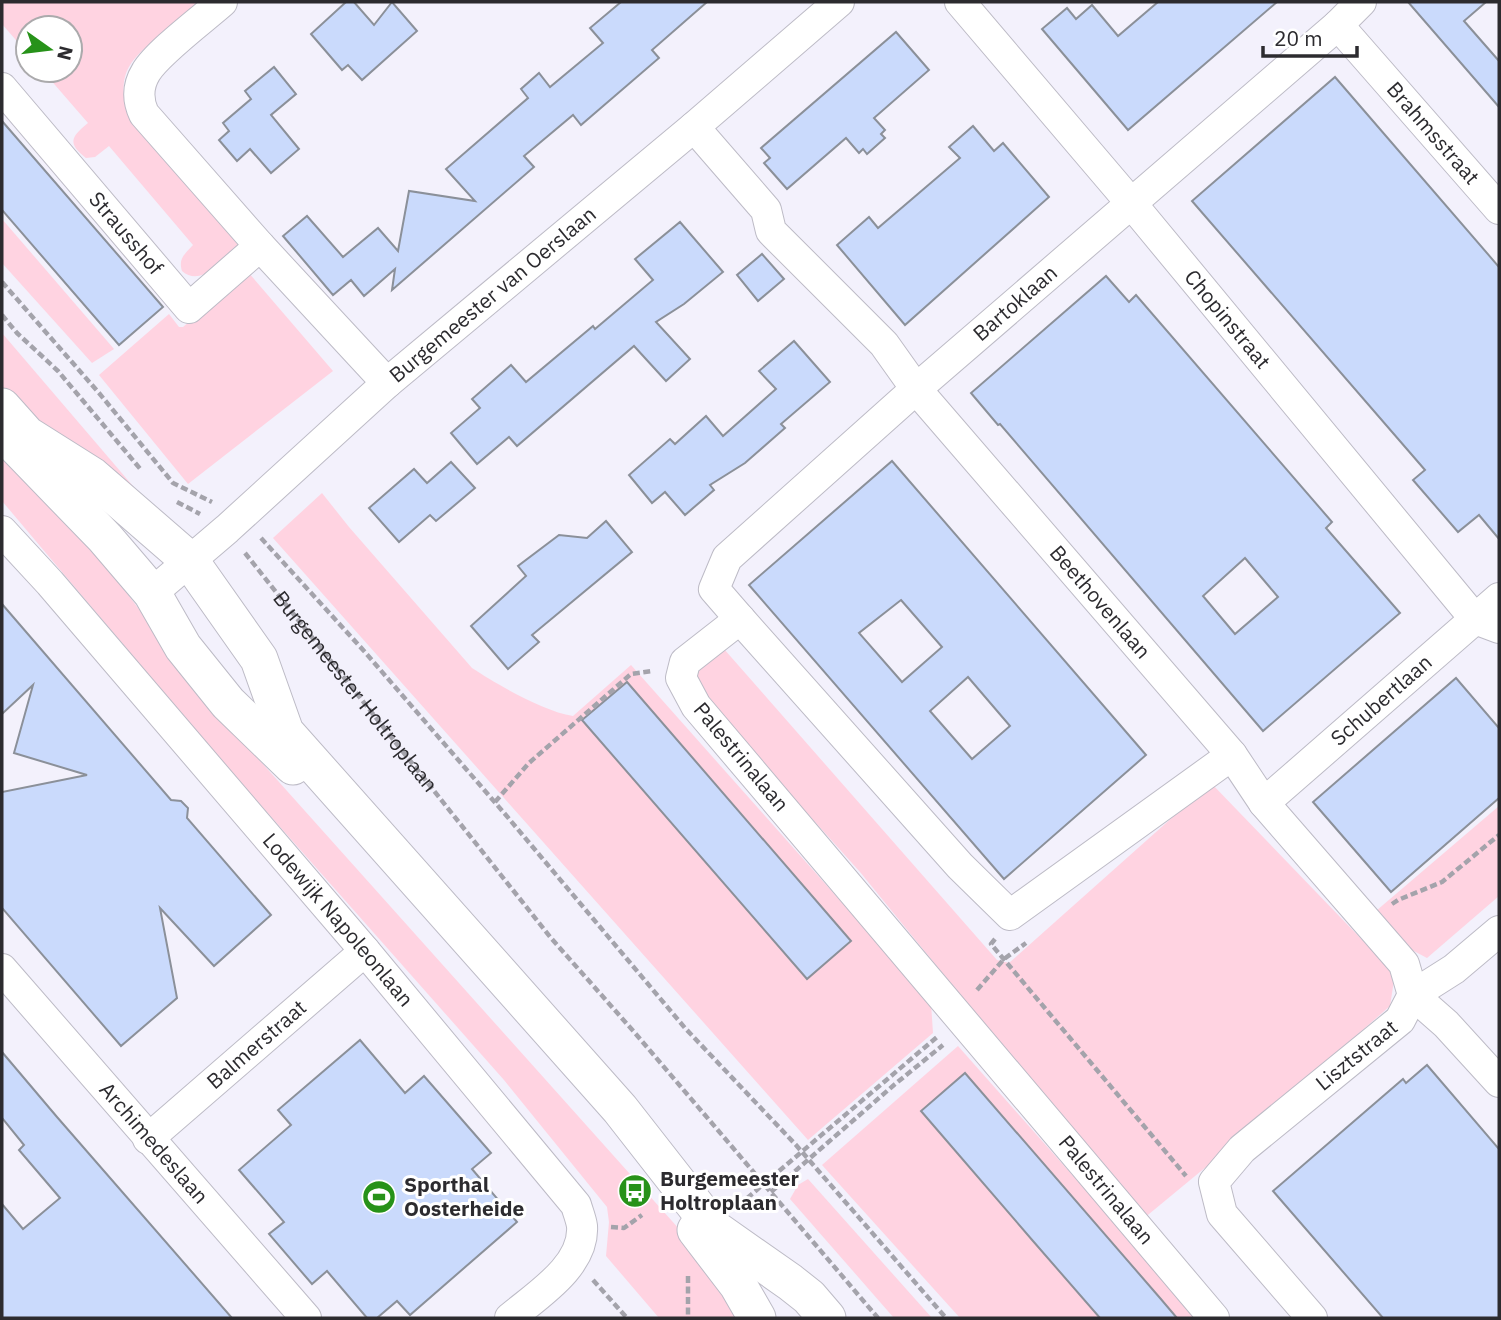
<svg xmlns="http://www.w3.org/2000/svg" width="1501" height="1320" font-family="'IBM Plex Sans',sans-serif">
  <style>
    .green { fill: #ffd3e1 }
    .building { fill: #cadafc; stroke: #8b9099; stroke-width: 2; fill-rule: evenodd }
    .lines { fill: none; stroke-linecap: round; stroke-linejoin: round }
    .minor-casing { stroke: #bdbbc6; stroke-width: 32 }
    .tertiary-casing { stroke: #bdbbc6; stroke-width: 39 }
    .path { stroke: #a4a3ab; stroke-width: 4.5; stroke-dasharray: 7 3.5; stroke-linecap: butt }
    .minor { stroke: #fff; stroke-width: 30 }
    .tertiary { stroke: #fff; stroke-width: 37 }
    .labels { text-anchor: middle; stroke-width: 6; stroke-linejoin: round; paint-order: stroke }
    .street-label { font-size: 21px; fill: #2c2b2f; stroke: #fff }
    .poi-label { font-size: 21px; font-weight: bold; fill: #2c2b2f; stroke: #fff; text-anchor: start }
  </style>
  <rect width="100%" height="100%" fill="#f3f1fc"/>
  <g class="green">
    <path d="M 2,2 L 199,2 C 186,13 173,24 160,35 C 133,58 116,71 127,110 L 240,245 C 225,257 202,289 182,271 C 178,258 185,254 193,245 L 109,146 L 95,157 L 86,158 C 67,143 71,137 88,123 L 42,70 L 70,70 L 70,28 L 28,28 L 28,54 L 2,24 Z"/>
    <path d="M 2,219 L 114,349 L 92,363 L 2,263 Z"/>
    <path d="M 248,272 L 333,371 L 188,484 L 99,375 L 169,314 L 179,327 L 183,327 Z"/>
    <path d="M 2,333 L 144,499 L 42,434 L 2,389 Z"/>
    <path d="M 2,447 L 74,522 L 211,706 L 706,1259 L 747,1318 L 659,1318 L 606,1256 L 609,1222 L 607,1207 L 504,1080 L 219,758 L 2,501 Z"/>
    <path d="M 322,493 L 349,527 L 472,668 C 498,685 543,711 573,716 L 631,665 L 931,1003 L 933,1033 L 808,1140 L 273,538 Z"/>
    <path d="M 724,649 L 997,960 L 1009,963 L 1211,783 L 1395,974 L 1390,1006 L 1212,1162 L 1143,1219 L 860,872 L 691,684 L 689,673 Z"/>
    <path d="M 1499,806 L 1499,896 L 1427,958 L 1412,950 L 1376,911 Z"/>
    <path d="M 958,1046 L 1199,1318 L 960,1318 L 822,1165 Z"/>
    <path d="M 808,1179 L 932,1318 L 894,1318 L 790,1199 L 798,1185 Z"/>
  </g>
  <g class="building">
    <path d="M 346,2 L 354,2 L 374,25 L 392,2 L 417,31 L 362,80 L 348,65 L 342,70 L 311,34 Z"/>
    <path d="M 621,2 L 707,2 L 652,50 L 659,58 L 581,125 L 573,115 L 524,156 L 534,167 L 392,290 L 395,269 L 364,296 L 351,280 L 333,295 L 283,236 L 307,216 L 343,257 L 378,228 L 398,251 L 409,191 L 475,201 L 446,169 L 528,98 L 521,89 L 539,73 L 550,87 L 603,43 L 590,28 Z"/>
    <path d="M 1158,2 L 1277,2 L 1128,130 L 1042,29 L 1067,8 L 1076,19 L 1092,5 L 1118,36 Z"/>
    <path d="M 1408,2 L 1486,2 L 1464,21 L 1499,61 L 1499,107 Z"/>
    <path d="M 896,32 L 929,70 L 874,118 L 885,130 L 881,134 L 885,138 L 867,154 L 863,149 L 859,153 L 846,138 L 787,189 L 764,163 L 770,158 L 761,148 Z"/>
    <path d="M 274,67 L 296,94 L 271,115 L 299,149 L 271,173 L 250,149 L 237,161 L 219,140 L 229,131 L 223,123 L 251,99 L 245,91 Z"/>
    <path d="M 1335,77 L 1499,267 L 1499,539 L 1479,515 L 1458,532 L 1413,480 L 1425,470 L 1192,201 Z"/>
    <path d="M 2,121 L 163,307 L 119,345 L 2,210 Z"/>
    <path d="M 973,126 L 994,151 L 1003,143 L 1049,197 L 905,325 L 837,245 L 869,217 L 878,228 L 960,158 L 949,147 Z"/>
    <path d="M 680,222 L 723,272 L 684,304 L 656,322 L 690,359 L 666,381 L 634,346 L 517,446 L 509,437 L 477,464 L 451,433 L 480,408 L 472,399 L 511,365 L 526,382 L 593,326 L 595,329 L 653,280 L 635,259 Z"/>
    <path d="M 762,254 L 784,279 L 758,301 L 737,275 Z"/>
    <path d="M 1106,276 L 1129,302 L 1136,295 L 1332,522 L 1326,528 L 1400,613 L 1263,731 L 1000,424 L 998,425 L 971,393 ZM 1245,558 L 1278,597 L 1235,634 L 1203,596 Z"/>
    <path d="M 794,341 L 830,382 L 781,424 L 785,428 L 745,463 L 710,485 L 714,490 L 685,515 L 665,492 L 652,503 L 629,475 L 670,439 L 675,444 L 706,416 L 723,436 L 776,389 L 759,371 Z"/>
    <path d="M 892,461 L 1146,755 L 1004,879 L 749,585 ZM 901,600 L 942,647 L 902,682 L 859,633 ZM 968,677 L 1010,726 L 972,759 L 930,711 Z"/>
    <path d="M 451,462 L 475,488 L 436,521 L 430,515 L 399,542 L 369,508 L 414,469 L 427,483 Z"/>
    <path d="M 606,521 L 632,552 L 532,635 L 539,642 L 508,669 L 471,626 L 526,576 L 518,566 L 559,535 L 587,538 Z"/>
    <path d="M 2,604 L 171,800 L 181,801 L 188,808 L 187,818 L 271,915 L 214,966 L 160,908 L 177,998 L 121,1046 L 2,908 L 2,792 L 87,775 L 14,753 L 33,685 L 2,714 Z"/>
    <path d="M 1456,678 L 1499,728 L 1499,798 L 1391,892 L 1313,802 Z"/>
    <path d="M 627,682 L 851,941 L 807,979 L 582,720 Z"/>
    <path d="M 360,1040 L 405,1093 L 424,1076 L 491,1153 L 472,1169 L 517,1222 L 410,1315 L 397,1301 L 377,1318 L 367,1318 L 327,1271 L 312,1284 L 269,1234 L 284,1222 L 239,1170 L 291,1125 L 278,1110 Z"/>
    <path d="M 2,1052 L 57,1117 L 232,1318 L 2,1318 L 2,1204 L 23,1229 L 60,1198 L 19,1150 L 24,1145 L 2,1118 Z"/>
    <path d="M 1427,1065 L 1499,1149 L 1499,1318 L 1383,1318 L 1273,1191 L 1403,1079 L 1406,1083 Z"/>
    <path d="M 965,1073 L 1160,1298 L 1177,1318 L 1100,1318 L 1033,1241 L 921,1111 Z"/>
  </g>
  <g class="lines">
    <g class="minor-casing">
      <g id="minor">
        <path d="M 222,2 C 204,18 157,53 146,72 C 138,85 137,99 144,114 L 260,246 L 387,383"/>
        <path id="s2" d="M 960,2 L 1131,203 L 1475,619 L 1499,628"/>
        <path id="s3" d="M 1338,25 L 1499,209"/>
        <path id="s4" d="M 2,88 L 189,308 L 260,246"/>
        <path id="s5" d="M 694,127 L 766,210 L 771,231 L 884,344 L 916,389 L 1232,755 L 1264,803 L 1404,964 L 1413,995 L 1446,1024 L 1499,1082"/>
        <path id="s6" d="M 2,531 L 50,583 L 365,951 L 576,1205 C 578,1212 581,1219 582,1226 C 585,1266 536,1296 510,1318"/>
        <path id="s7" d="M 152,593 L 227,529 L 387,383 L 694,127 L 839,2"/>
        <path id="s8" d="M 740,619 L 714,589 L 727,558 L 916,389 L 1338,25 L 1361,2"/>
        <path id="s9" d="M 1264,803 L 1499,598"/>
        <path id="s10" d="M 2,969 L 306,1318"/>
        <path id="s11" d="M 148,1139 L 365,951"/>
        <path d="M 1214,1318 L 696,706 L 681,678 L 685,662 L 740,619 L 960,866 L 1010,915 L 1232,755"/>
        <path id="s12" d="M 1312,1318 L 1222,1214 L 1214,1182 L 1242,1149 L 1400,1020 L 1413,995 L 1454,969 L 1499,931"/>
      </g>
    </g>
    <g class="tertiary-casing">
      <g id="tertiary">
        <path d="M 2,407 L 27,435 L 92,476 L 190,561 L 259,659 L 285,732 L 620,1109 L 713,1228 L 790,1282 L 809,1297 L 827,1318"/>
        <path d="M 14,444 L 105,538 L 152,593 L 183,647 L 228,703 L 293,766"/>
        <path d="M 696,1230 L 738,1285 L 757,1318"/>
      </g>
    </g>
    <g class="path">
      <path d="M 2,282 L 99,393 L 173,483 L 212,502"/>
      <path d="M 2,315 L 17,333 L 58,371 L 142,471"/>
      <path d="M 177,502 L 200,514"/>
      <path d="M 261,538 L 364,651 L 505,814 L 685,1028 L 796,1145 L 946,1318"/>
      <path id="s1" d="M 245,553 L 551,938 L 635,1033 L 878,1318"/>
      <path d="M 495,802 L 529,763 L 631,674 L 652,671"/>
      <path d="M 1392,904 L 1398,900 L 1442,882 L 1499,835"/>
      <path d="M 995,939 L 991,944 L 1186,1176"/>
      <path d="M 977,990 L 1004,959 L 1026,943"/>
      <path d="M 771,1192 L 894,1085 L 943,1045"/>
      <path d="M 739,1205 L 937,1037"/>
      <path d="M 611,1227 L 624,1228 L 642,1215"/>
      <path d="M 688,1276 L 688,1318"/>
      <path d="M 593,1280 L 627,1318"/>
    </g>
    <use href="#minor" class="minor"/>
    <use href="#tertiary" class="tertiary"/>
  </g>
  <defs>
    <g id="bus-disc" transform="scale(1.75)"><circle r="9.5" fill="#279219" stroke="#fff"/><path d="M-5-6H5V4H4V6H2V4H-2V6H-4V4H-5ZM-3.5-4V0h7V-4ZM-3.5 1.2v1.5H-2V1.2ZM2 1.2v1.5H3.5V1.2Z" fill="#fff"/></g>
    <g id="stadium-disc" transform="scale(1.75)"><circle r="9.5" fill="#279219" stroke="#fff"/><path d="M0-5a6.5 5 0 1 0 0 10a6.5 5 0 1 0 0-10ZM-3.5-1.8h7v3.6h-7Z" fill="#fff"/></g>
  </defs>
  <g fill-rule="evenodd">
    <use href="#bus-disc" x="635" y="1191"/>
    <use href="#stadium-disc" x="379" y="1197"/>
  </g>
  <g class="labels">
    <g class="street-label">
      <text dy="7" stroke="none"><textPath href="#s3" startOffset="144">Brahmsstraat</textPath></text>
      <text dy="7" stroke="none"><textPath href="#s4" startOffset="191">Strausshof</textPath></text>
      <text dy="7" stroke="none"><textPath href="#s7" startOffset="453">Burgemeester van Oerslaan</textPath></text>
      <text dy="7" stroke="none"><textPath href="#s8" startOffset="458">Bartoklaan</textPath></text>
      <text dy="7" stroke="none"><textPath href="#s2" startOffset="415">Chopinstraat</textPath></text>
      <text dy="7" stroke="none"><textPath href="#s5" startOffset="628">Beethovenlaan</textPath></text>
      <text dy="7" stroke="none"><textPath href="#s1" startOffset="177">Burgemeester Holtroplaan</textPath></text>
      <text dy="7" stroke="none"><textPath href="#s9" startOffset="156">Schubertlaan</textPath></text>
      <text transform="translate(741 757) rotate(50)" y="7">Palestrinalaan</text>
      <text dy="7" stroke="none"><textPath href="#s6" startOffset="514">Lodewijk Napoleonlaan</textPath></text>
      <text dy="7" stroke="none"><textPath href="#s11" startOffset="144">Balmerstraat</textPath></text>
      <text dy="7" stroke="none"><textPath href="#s12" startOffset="362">Lisztstraat</textPath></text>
      <text dy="7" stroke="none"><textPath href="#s10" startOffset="231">Archimedeslaan</textPath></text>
      <text transform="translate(1106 1190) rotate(50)" y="7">Palestrinalaan</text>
    </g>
    <g class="poi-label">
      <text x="660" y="1186">Burgemeester<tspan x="660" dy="24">Holtroplaan</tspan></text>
      <text x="404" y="1192">Sporthal<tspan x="404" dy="24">Oosterheide</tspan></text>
    </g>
  </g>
  <rect width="1501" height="1320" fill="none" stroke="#2c2b2f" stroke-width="7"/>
  <g transform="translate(49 49) rotate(104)"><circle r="33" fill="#ffffff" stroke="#abaaac" stroke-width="2"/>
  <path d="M0-5L12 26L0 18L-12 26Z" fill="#279219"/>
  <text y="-10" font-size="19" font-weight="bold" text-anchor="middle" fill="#2c2b2f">N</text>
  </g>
  <path d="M1263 46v10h94v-10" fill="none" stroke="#2c2b2f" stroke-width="3.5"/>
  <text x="1274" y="46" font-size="21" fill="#2c2b2f" stroke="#ffffff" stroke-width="5" paint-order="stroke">20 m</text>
</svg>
